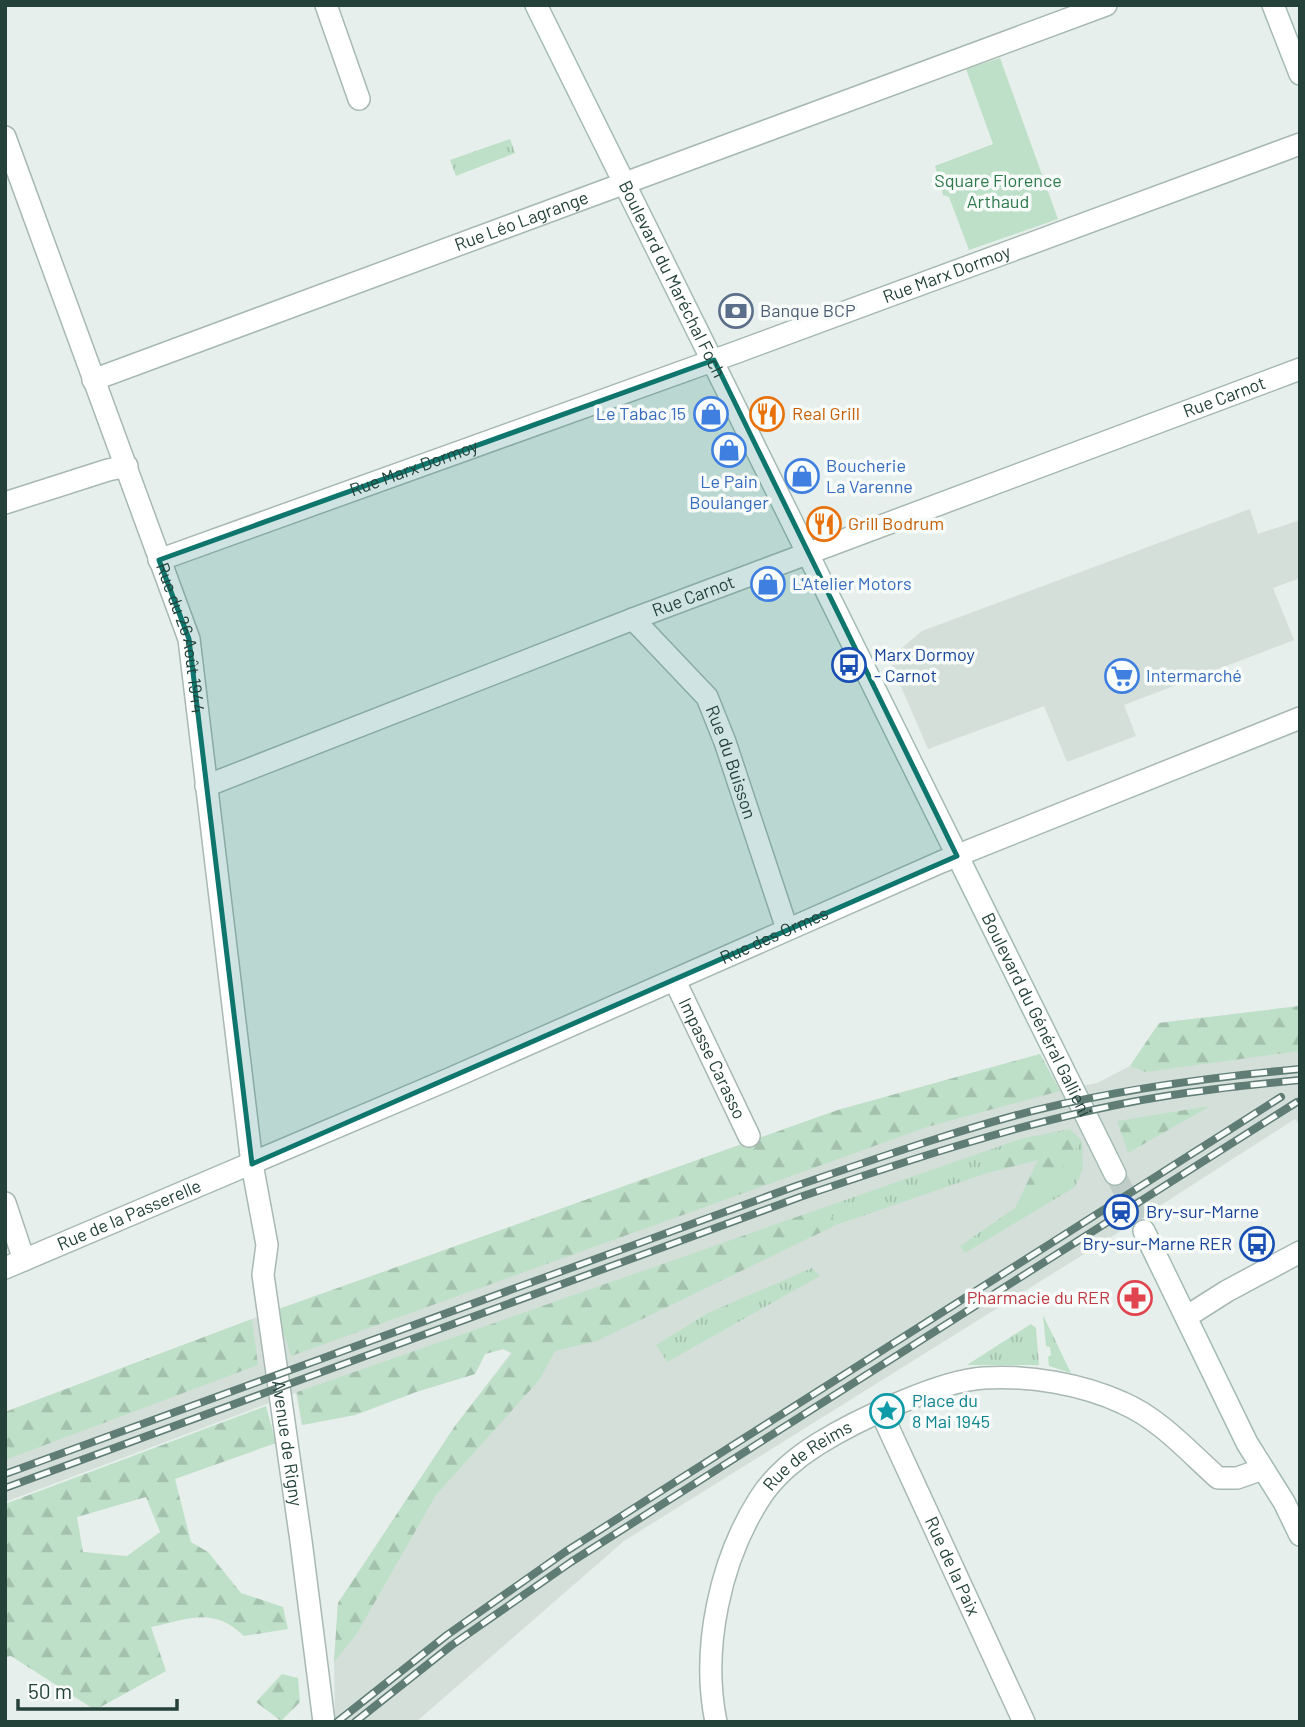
<svg xmlns="http://www.w3.org/2000/svg" width="1305" height="1727" font-family="Barlow,sans-serif">
  <style>
    .built { fill: #d4dfda }
    .grass { fill: url(#grass-tufts) }
    .forest { fill: url(#forest-firs); fill-rule: evenodd }
    .park { fill: #bfe0c8 }
    .lines { fill: none; stroke-linecap: round; stroke-linejoin: round }
    .secondary-tunnel { stroke: #bfccc8; stroke-width: 21; stroke-dasharray: 21 10; stroke-linecap: butt }
    .minor-casing { stroke: #a8b8b2; stroke-width: 24 }
    .secondary-casing { stroke: #a4bbb3; stroke-width: 24 }
    .minor { stroke: #fff; stroke-width: 21 }
    .secondary { stroke: #fff; stroke-width: 21 }
    .rail-casing { stroke: #5f7d75; stroke-width: 8 }
    .rail { stroke: #f7fbf9; stroke-width: 5; stroke-dasharray: 16; stroke-linecap: butt }
    .marked { fill: #0f766e; fill-opacity: 0.2; stroke: #0f766e; stroke-width: 5; stroke-linejoin: round }
    .labels { text-anchor: middle; stroke-width: 7; stroke-linejoin: round; paint-order: stroke }
    .park-label { font-size: 18px; fill: #2d7a4b; stroke: #f7fbf9 }
    .street-label { font-size: 18px; fill: #24423a; stroke: #f7fbf9 }
    .service-label { font-size: 18px; fill: #4e5e75; stroke: #f7fbf9; text-anchor: start }
    .shop-label { font-size: 18px; fill: #366cbe; stroke: #f7fbf9; text-anchor: start }
    .food-label { font-size: 18px; fill: #c56008; stroke: #f7fbf9; text-anchor: start }
    .transit-label { font-size: 18px; fill: #164399; stroke: #f7fbf9; text-anchor: start }
    .health-label { font-size: 18px; fill: #be3a42; stroke: #f7fbf9; text-anchor: end }
    .culture-label { font-size: 18px; fill: #0d838f; stroke: #f7fbf9; text-anchor: start }
  </style>
  <defs>
    <pattern id="grass-tufts" width="24" height="20" patternUnits="userSpaceOnUse" patternTransform="scale(1.75)"><rect width="24" height="20" fill="#bfe0c8"/><path d="M3 7l-1-3M5 7V3M7 7l1-3M15 17l-1-3M17 17v-4M19 17l1-3" fill="none" stroke="#a4c1ad"/></pattern>
    <pattern id="forest-firs" width="22" height="20" patternUnits="userSpaceOnUse" patternTransform="scale(1.75)"><rect width="22" height="20" fill="#bfe0c8"/><path d="M5 1l3.5 6h-7zM16 11l3.5 6h-7z" fill="#a4c1ad"/></pattern>
  </defs>
  <rect width="100%" height="100%" fill="#e6efeb"/>
  <g class="built">
    <path d="M 1250,509 L 1258,534 L 1300,520 L 1300,578 L 1273,588 L 1294,640 L 1124,705 L 1136,736 L 1067,762 L 1044,706 L 928,749 L 889,659 L 922,631 Z"/>
    <path d="M 1300,1006 L 1300,1126 L 1295,1119 L 1105,1241 L 624,1541 L 416,1722 L 335,1722 L 334,1662 L 338,1603 L 455,1426 L 511,1353 L 503,1349 L 485,1354 L 475,1374 L 416,1392 L 355,1415 L 302,1425 L 296,1393 L 5,1502 L 5,1412 L 276,1310 L 838,1110 L 1040,1054 L 1060,1090 L 1097,1083 L 1130,1066 L 1159,1023 Z"/>
  </g>
  <g class="grass">
    <path d="M 510,139 L 515,153 L 456,176 L 450,160 Z"/>
    <path d="M 1070,1129 L 979,1158 L 984,1174 L 836,1225 L 828,1206 L 1020,1139 Z"/>
    <path d="M 1082,1141 L 1083,1169 L 1075,1187 L 965,1253 L 960,1246 L 1015,1208 L 1033,1205 Z"/>
    <path d="M 812,1268 L 820,1276 L 667,1362 L 656,1345 L 708,1313 Z"/>
    <path d="M 1043,1315 L 1069,1369 L 1071,1373 L 1049,1366 L 1048,1357 L 1051,1355 L 1050,1347 L 1046,1346 Z"/>
    <path d="M 1031,1324 L 1036,1328 L 1039,1365 L 967,1365 Z"/>
  </g>
  <g class="forest">
    <path d="M 1300,1006 L 1300,1051 L 1146,1072 L 1130,1066 L 1159,1023 Z"/>
    <path d="M 1040,1054 L 1060,1091 L 927,1127 L 291,1356 L 276,1310 L 838,1110 Z"/>
    <path d="M 1210,1106 L 1128,1153 L 1117,1121 Z"/>
    <path d="M 1070,1129 L 1082,1141 L 1033,1205 L 1015,1208 L 1038,1160 L 984,1174 L 979,1158 Z"/>
    <path d="M 828,1206 L 836,1225 L 597,1341 L 555,1351 L 540,1379 L 436,1495 L 356,1635 L 334,1662 L 338,1603 L 455,1426 L 512,1353 L 503,1349 L 485,1354 L 475,1374 L 416,1392 L 355,1415 L 302,1425 L 297,1392 Z"/>
    <path d="M 252,1319 L 258,1365 L 5,1460 L 5,1412 Z"/>
    <path d="M 266,1406 L 276,1443 L 175,1479 L 191,1542 L 208,1552 L 241,1593 L 283,1607 L 288,1629 L 244,1636 C 212,1606 190,1619 151,1627 L 166,1671 L 95,1710 L 11,1656 L 5,1657 L 5,1504 ZM 146,1497 L 160,1532 L 127,1556 L 83,1552 L 77,1517 Z"/>
    <path d="M 282,1674 L 298,1678 L 300,1702 L 281,1721 L 256,1702 Z"/>
  </g>
  <path class="park" d="M 1000,58 L 1058,219 L 969,250 L 949,197 L 943,195 L 935,166 L 993,144 L 966,69 Z"/>
  <g class="lines">
    <path class="secondary-tunnel" d="M 1115,1174 L 1144,1231"/>
    <g class="minor-casing">
      <g id="minor">
        <path d="M 326,5 L 359,99"/>
        <path id="s1" d="M 5,137 L 189,639 L 252,1164 L 267,1245 L 263,1275 L 301,1541 L 324,1722"/>
        <path id="s2" d="M 93,380 L 1106,5"/>
        <path d="M 5,503 L 108,470 L 127,466"/>
        <path id="s3" d="M 159,560 L 737,352 L 1300,144"/>
        <path id="s4" d="M 633,619 L 707,697 L 725,742 L 787,929"/>
        <path id="s5" d="M 206,786 L 633,619 L 1300,369"/>
        <path id="s6" d="M 675,981 L 749,1136"/>
        <path d="M 5,1203 L 24,1260"/>
        <path id="s7" d="M 5,1268 L 447,1080 L 941,862 L 1300,718"/>
        <path d="M 1186,1317 L 1227,1291 L 1300,1252"/>
        <path id="s8" d="M 881,1412 L 1024,1722"/>
        <path id="s9" d="M 716,1722 C 701,1649 720,1560 760,1498 C 773,1477 797,1457 818,1444 C 855,1421 941,1380 984,1378 C 1029,1375 1082,1384 1123,1403 C 1160,1419 1189,1452 1218,1478 L 1237,1478 L 1263,1469"/>
      </g>
    </g>
    <g class="secondary-casing">
      <g id="secondary">
        <path id="s10" d="M 536,5 L 1115,1174"/>
        <path d="M 1273,5 L 1300,74"/>
        <path d="M 1144,1231 L 1247,1443 L 1284,1502 L 1300,1535"/>
      </g>
    </g>
    <use href="#minor" class="minor"/>
    <use href="#secondary" class="secondary"/>
    <g class="rail-casing">
      <g id="rail">
        <path d="M 5,1474 L 796,1186 C 875,1159 954,1131 1036,1110 C 1122,1089 1211,1077 1300,1069"/>
        <path d="M 5,1488 L 800,1197 C 906,1161 1011,1126 1121,1104 C 1180,1092 1240,1086 1300,1080"/>
        <path d="M 337,1722 L 447,1635 L 565,1552 L 1281,1097"/>
        <path d="M 355,1722 L 452,1645 L 571,1562 L 1297,1102"/>
      </g>
    </g>
    <use href="#rail" class="rail"/>
  </g>
  <path class="marked" d="M 714,360 L 957,856 L 252,1164 L 189,639 L 159,560 Z"/>
  <defs>
    <g id="bank-ring" transform="scale(1.75)"><circle r="9.5" fill="#f7fbf9" stroke="#5c6f8a" stroke-width="1.5"/><path d="M-6-4H6V4H-6ZM0-2.3a2.3 2.3 0 1 0 0 4.6a2.3 2.3 0 1 0 0-4.6Z" fill="#5c6f8a"/></g>
    <g id="shop-ring" transform="scale(1.75)"><circle r="9.5" fill="#f7fbf9" stroke="#3f7fe0" stroke-width="1.5"/><path d="M-5-2.5h2.3a2.7 3.5 0 0 1 5.4 0H5L5.5 6h-11ZM-1.5-2.5h3a1.5 2.3 0 0 0-3 0Z" fill="#3f7fe0"/></g>
    <g id="restaurant-ring" transform="scale(1.75)"><circle r="9.5" fill="#f7fbf9" stroke="#e8710a" stroke-width="1.5"/><path d="M-5-6h1v4h1v-4h1v4h1v-4h1v5L-1.5 .5V6h-2V.5L-5-1ZM5-6V6H3V1.5H1.5Q1.5-4 5-6Z" fill="#e8710a"/></g>
    <g id="bus-ring" transform="scale(1.75)"><circle r="9.5" fill="#f7fbf9" stroke="#1a4fb4" stroke-width="1.5"/><path d="M-5-6H5V4H4V6H2V4H-2V6H-4V4H-5ZM-3.5-4V0h7V-4ZM-3.5 1.2v1.5H-2V1.2ZM2 1.2v1.5H3.5V1.2Z" fill="#1a4fb4"/></g>
    <g id="supermarket-ring" transform="scale(1.75)"><circle r="9.5" fill="#f7fbf9" stroke="#3f7fe0" stroke-width="1.5"/><path d="M-6-5.5h2.5l.6 2H6L4.5 2H-2.5L-4.4-4H-6ZM-1.5 3.2a1.3 1.3 0 1 0 .1 0ZM3 3.2a1.3 1.3 0 1 0 .1 0Z" fill="#3f7fe0"/></g>
    <g id="station-ring" transform="scale(1.75)"><circle r="9.5" fill="#f7fbf9" stroke="#1a4fb4" stroke-width="1.5"/><path d="M-3-6H3Q5-6 5-4V2Q5 4 3 4L4.5 6H3L1.5 4h-3L-3 6H-4.5L-3 4Q-5 4-5 2V-4Q-5-6-3-6ZM-3.5-4v3h7v-3ZM-3.5 1v1.5H-2V1ZM2 1v1.5H3.5V1Z" fill="#1a4fb4"/></g>
    <g id="pharmacy-ring" transform="scale(1.75)"><circle r="9.5" fill="#f7fbf9" stroke="#e0444e" stroke-width="1.5"/><path d="M-2-6h4v4h4v4h-4v4h-4v-4h-4v-4h4Z" fill="#e0444e"/></g>
    <g id="sight-ring" transform="scale(1.75)"><circle r="9.5" fill="#f7fbf9" stroke="#0f9aa8" stroke-width="1.5"/><path d="M0-6L1.8-2.2L6-1.7L2.9 1.2L3.7 5.4L0 3.3L-3.7 5.4L-2.9 1.2L-6-1.7L-1.8-2.2Z" fill="#0f9aa8"/></g>
  </defs>
  <g fill-rule="evenodd">
    <use href="#bank-ring" x="736" y="311"/>
    <use href="#shop-ring" x="711" y="414"/>
    <use href="#restaurant-ring" x="767" y="414"/>
    <use href="#shop-ring" x="729" y="450"/>
    <use href="#shop-ring" x="802" y="476"/>
    <use href="#restaurant-ring" x="824" y="524"/>
    <use href="#shop-ring" x="768" y="584"/>
    <use href="#bus-ring" x="849" y="665"/>
    <use href="#supermarket-ring" x="1122" y="676"/>
    <use href="#station-ring" x="1121" y="1212"/>
    <use href="#bus-ring" x="1257" y="1244"/>
    <use href="#pharmacy-ring" x="1135" y="1298"/>
    <use href="#sight-ring" x="887" y="1411"/>
  </g>
  <g class="labels">
    <g class="park-label">
      <text x="998" y="187">Square Florence<tspan x="998" dy="21">Arthaud</tspan></text>
    </g>
    <g class="street-label">
      <text dy="6" stroke="none"><textPath href="#s2" startOffset="457">Rue Léo Lagrange</textPath></text>
      <text dy="6" stroke="none"><textPath href="#s3" startOffset="838">Rue Marx Dormoy</textPath></text>
      <text dy="6" stroke="none"><textPath href="#s10" startOffset="306">Boulevard du Maréchal Foch</textPath></text>
      <text dy="6" stroke="none"><textPath href="#s5" startOffset="1090">Rue Carnot</textPath></text>
      <text dy="6" stroke="none"><textPath href="#s3" startOffset="271">Rue Marx Dormoy</textPath></text>
      <text dy="6" stroke="none"><textPath href="#s5" startOffset="523">Rue Carnot</textPath></text>
      <text dy="6" stroke="none"><textPath href="#s1" startOffset="532">Rue du 26 Août 1944</textPath></text>
      <text dy="6" stroke="none"><textPath href="#s4" startOffset="177">Rue du Buisson</textPath></text>
      <text dy="6" stroke="none"><textPath href="#s7" startOffset="838">Rue des Ormes</textPath></text>
      <text dy="6" stroke="none"><textPath href="#s10" startOffset="1127">Boulevard du Général Gallieni</textPath></text>
      <text dy="6" stroke="none"><textPath href="#s6" startOffset="86">Impasse Carasso</textPath></text>
      <text dy="6" stroke="none"><textPath href="#s7" startOffset="135">Rue de la Passerelle</textPath></text>
      <text dy="6" stroke="none"><textPath href="#s1" startOffset="1346">Avenue de Rigny</textPath></text>
      <text dy="6" stroke="none"><textPath href="#s9" startOffset="298">Rue de Reims</textPath></text>
      <text dy="6" stroke="none"><textPath href="#s8" startOffset="170">Rue de la Paix</textPath></text>
    </g>
    <g class="service-label">
      <text x="760" y="317">Banque BCP</text>
    </g>
    <g class="shop-label">
      <text x="686" y="420" text-anchor="end">Le Tabac 15</text>
      <text x="826" y="472">Boucherie<tspan x="826" dy="21">La Varenne</tspan></text>
      <text x="729" y="488" text-anchor="middle">Le Pain<tspan x="729" dy="21">Boulanger</tspan></text>
      <text x="792" y="590">L'Atelier Motors</text>
      <text x="1146" y="682">Intermarché</text>
    </g>
    <g class="food-label">
      <text x="792" y="420">Real Grill</text>
      <text x="848" y="530">Grill Bodrum</text>
    </g>
    <g class="transit-label">
      <text x="874" y="661">Marx Dormoy<tspan x="874" dy="21">- Carnot</tspan></text>
      <text x="1146" y="1218">Bry-sur-Marne</text>
      <text x="1232" y="1250" text-anchor="end">Bry-sur-Marne RER</text>
    </g>
    <g class="health-label">
      <text x="1110" y="1304">Pharmacie du RER</text>
    </g>
    <g class="culture-label">
      <text x="912" y="1407">Place du<tspan x="912" dy="21">8 Mai 1945</tspan></text>
    </g>
  </g>
  <rect width="1305" height="1727" fill="none" stroke="#24423a" stroke-width="14"/>
  <path d="M18 1699v10h159v-10" fill="none" stroke="#24423a" stroke-width="3.5"/>
  <text x="28" y="1699" font-size="21" fill="#24423a" stroke="#f7fbf9" stroke-width="5" paint-order="stroke">50 m</text>
</svg>
